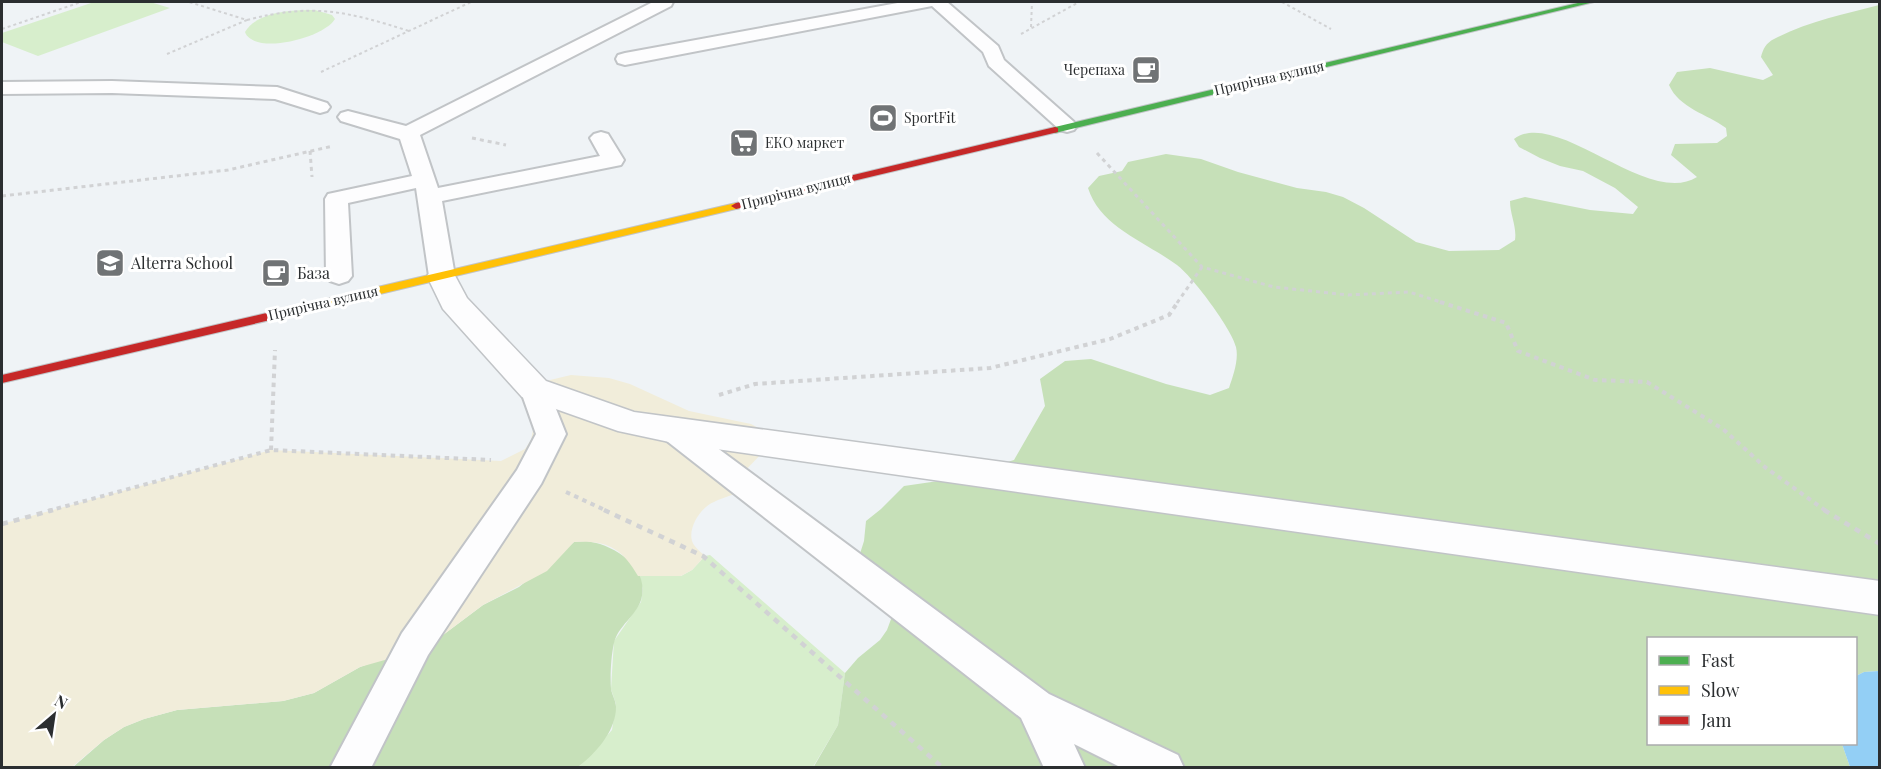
<svg xmlns="http://www.w3.org/2000/svg" width="1881" height="769" font-family="'Playfair Display',serif">
  <style>
    .green { fill: #d7eecc }
    .forest { fill: #c6e0b8 }
    .sand { fill: #f1edda }
    .water { fill: #93cff5 }
    .lines { fill: none; stroke-linecap: round; stroke-linejoin: round }
    .lane-casing { stroke: #c1c4c7; stroke-width: 4 }
    .street-casing { stroke: #c1c4c7; stroke-width: 3 }
    .fast-casing { stroke: #c1c4c7; stroke-width: 2 }
    .slow-casing { stroke: #c1c4c7; stroke-width: 2 }
    .jam-casing { stroke: #c1c4c7; stroke-width: 2 }
    .path-far3 { stroke: #d1d2d4; stroke-width: 2; stroke-dasharray: 3 3; stroke-linecap: butt }
    .path-far2 { stroke: #d1d2d4; stroke-width: 3; stroke-dasharray: 4 4; stroke-linecap: butt }
    .path-far1 { stroke: #d1d2d4; stroke-width: 4; stroke-dasharray: 4.5 4.5; stroke-linecap: butt }
    .path { stroke: #d1d2d4; stroke-width: 4.5; stroke-dasharray: 6 6; stroke-linecap: butt }
    .lane { fill: #fdfdfe; fill-rule: evenodd }
    .street { fill: #fdfdfe; fill-rule: evenodd }
    .fast { fill: #4caf50; fill-rule: evenodd }
    .slow { fill: #ffc107; fill-rule: evenodd }
    .jam { fill: #c62828; fill-rule: evenodd }
    .labels { text-anchor: middle; stroke-width: 6; stroke-linejoin: round; paint-order: stroke }
    .far-poi-label { font-size: 14px; fill: #2b2e30; stroke: #fff; text-anchor: start }
    .far-street-label { font-size: 14px; fill: #2b2e30; stroke: #fff }
    .poi-label { font-size: 16px; fill: #2b2e30; stroke: #fff; text-anchor: start }
  </style>
  <rect width="100%" height="100%" fill="#eff3f6"/>
  <g class="green">
    <path d="M 94,2 L 150,2 L 170,8 L 38,56 L 2,42 L 2,33 Z"/>
    <path d="M 315,10 L 332,15 L 335,19 C 324,38 254,56 245,32 C 258,11 293,10 315,10 Z"/>
    <path d="M 710,555 L 845,673 L 838,725 L 813,767 L 578,768 L 612,730 L 616,704 L 611,689 L 614,641 L 641,602 L 643,589 L 638,576 L 681,576 L 692,570 L 705,556 Z"/>
  </g>
  <g class="forest">
    <path d="M 1879,5 L 1879,671 L 1864,672 L 1856,676 L 1856,638 L 1648,638 L 1648,744 L 1842,744 L 1850,767 L 813,768 L 838,725 L 845,673 L 858,658 L 880,640 L 887,630 L 894,611 L 857,563 L 864,541 L 866,521 L 881,509 L 904,486 L 952,479 L 1014,460 L 1045,406 L 1040,379 L 1065,361 L 1091,359 L 1166,384 L 1210,395 L 1229,388 C 1233,376 1239,360 1236,347 C 1232,329 1192,276 1177,265 C 1146,242 1100,227 1088,188 L 1099,176 L 1122,171 L 1128,162 L 1166,154 L 1201,159 L 1238,172 L 1297,188 L 1326,192 L 1343,197 L 1364,208 L 1416,242 L 1449,251 L 1499,250 L 1515,240 C 1517,226 1510,215 1510,201 L 1525,197 L 1590,210 L 1633,214 L 1638,207 L 1615,188 L 1583,171 L 1560,166 L 1540,158 L 1519,147 L 1514,139 C 1556,107 1648,208 1697,177 L 1671,155 L 1675,144 L 1717,143 L 1727,136 L 1726,128 C 1707,114 1679,108 1669,85 L 1677,72 L 1710,68 L 1763,80 L 1773,75 L 1761,57 C 1763,49 1766,43 1774,39 C 1806,22 1845,14 1879,5 Z"/>
    <path d="M 586,541 C 613,544 651,567 641,600 C 636,616 618,626 614,643 C 611,656 610,676 611,689 C 612,695 616,701 616,707 C 616,731 596,753 578,767 L 72,768 L 104,740 L 124,727 L 144,719 L 177,710 L 283,701 L 314,693 L 360,667 L 439,638 L 483,605 L 519,587 L 574,542 Z"/>
  </g>
  <path class="sand" d="M 571,375 L 609,378 L 630,384 L 689,411 L 751,424 L 762,430 L 764,451 L 742,474 L 741,491 C 732,496 723,497 714,502 C 701,507 688,527 692,541 C 694,547 700,551 705,556 L 692,570 L 681,576 L 638,576 C 622,548 607,540 574,542 L 547,571 L 483,605 L 439,638 L 413,652 L 360,667 L 314,693 L 283,701 L 177,710 L 144,719 L 124,727 L 104,740 L 72,767 L 2,768 L 2,524 L 271,450 L 501,461 L 525,449 L 531,440 L 533,430 L 528,407 L 534,389 L 550,380 Z"/>
  <path class="water" d="M 1879,671 L 1879,767 L 1850,767 L 1842,744 L 1856,744 L 1856,676 L 1864,672 Z"/>
  <g class="lines">
    <g class="lane-casing">
      <g id="lane">
        <path d="M 653,2 L 673,2 L 671,6 L 420,135 L 438,188 L 600,156 L 590,138 L 594,134 L 601,132 L 608,134 L 624,160 L 621,165 L 442,201 L 455,276 L 451,281 L 442,284 L 433,281 L 429,276 L 416,188 L 348,203 L 352,276 L 348,281 L 339,284 L 330,281 L 326,276 L 325,199 L 328,194 L 412,176 L 400,139 L 341,121 L 338,117 L 341,113 L 348,111 L 406,126 Z"/>
        <path d="M 903,2 L 947,2 L 998,46 L 1004,60 L 1074,122 L 1077,126 L 1074,130 L 1067,132 L 1060,130 L 989,66 L 983,52 L 932,6 L 625,65 L 618,63 L 616,59 L 618,55 L 625,53 Z"/>
        <path d="M 112,81 L 277,87 L 327,103 L 330,107 L 327,111 L 320,113 L 275,99 L 112,93 L 2,94 L 2,82 Z"/>
        <path d="M 534,379 L 544,382 L 548,389 L 566,434 L 541,484 L 428,655 L 371,768 L 330,768 L 402,633 L 517,470 L 536,434 L 520,389 L 524,382 Z"/>
        <path d="M 674,421 L 685,424 L 1049,694 L 1178,755 L 1184,768 L 1122,768 L 1074,744 L 1085,768 L 1044,768 L 1021,718 L 663,438 L 659,431 L 663,424 Z"/>
      </g>
    </g>
    <g class="street-casing">
      <path id="street" d="M 442,267 L 452,270 L 467,298 L 546,381 L 634,412 L 1880,581 L 1880,615 L 674,443 L 618,431 L 522,397 L 443,309 L 427,276 L 432,270 Z"/>
    </g>
    <g class="fast-casing">
      <path id="fast" d="M 1582,2 L 1594,2 L 1055,133 L 1050,130 L 1055,127 Z"/>
    </g>
    <g class="slow-casing">
      <path id="slow" d="M 736,203 L 741,206 L 740,208 L 292,315 L 286,311 L 292,307 Z"/>
    </g>
    <g class="jam-casing">
      <g id="jam">
        <path d="M 1055,127 L 1058,128 L 1058,132 L 736,209 L 731,206 L 736,203 Z"/>
        <path d="M 292,307 L 298,311 L 296,314 L 2,383 L 2,375 Z"/>
      </g>
    </g>
    <g class="path-far3">
      <path d="M 1282,2 L 1331,29"/>
      <path d="M 247,20 C 312,3 346,11 409,31"/>
      <path d="M 1031,27 L 1032,2"/>
      <path d="M 2,29 L 81,2"/>
      <path d="M 1021,34 L 1079,2"/>
      <path d="M 167,54 L 247,20 L 189,2"/>
      <path d="M 321,72 L 471,2"/>
    </g>
    <g class="path-far2">
      <path d="M 472,138 L 506,145"/>
      <path d="M 310,151 L 312,177"/>
      <path d="M 1097,153 L 1202,267 L 1274,287 L 1348,295 L 1409,292 L 1444,303"/>
      <path d="M 2,196 L 228,170 L 333,146"/>
      <path d="M 1177,303 L 1202,267"/>
    </g>
    <g class="path-far1">
      <path d="M 1440,302 L 1506,323 L 1518,351 L 1595,380 L 1647,382 L 1723,429 L 1766,468 L 1826,511"/>
      <path d="M 719,395 L 755,384 L 990,368 L 1110,339 L 1169,315 L 1178,302"/>
      <path d="M 271,450 L 275,350"/>
      <path d="M 566,492 L 607,511"/>
      <path d="M 48,511 L 271,450 L 491,460"/>
    </g>
    <g class="path">
      <path d="M 604,510 L 703,556 L 943,768"/>
      <path d="M 1824,510 L 1880,544"/>
      <path d="M 2,524 L 53,510"/>
    </g>
    <use href="#lane" class="lane"/>
    <use href="#street" class="street"/>
    <use href="#fast" class="fast"/>
    <use href="#slow" class="slow"/>
    <use href="#jam" class="jam"/>
  </g>
  <defs>
    <g id="cafe-square" transform="scale(1.5)"><rect x="-9" y="-9" width="18" height="18" rx="4" fill="#707375" stroke="#fff"/><path d="M-5.5-4.5H6V0H3Q3 3.5 0 3.5H-2.5Q-5.5 3.5-5.5 0ZM3-3.2v2h1.7v-2ZM-6 4.5H4V6H-6Z" fill="#fff"/></g>
    <g id="stadium-square" transform="scale(1.5)"><rect x="-9" y="-9" width="18" height="18" rx="4" fill="#707375" stroke="#fff"/><path d="M0-5a6.5 5 0 1 0 0 10a6.5 5 0 1 0 0-10ZM-3.5-1.8h7v3.6h-7Z" fill="#fff"/></g>
    <g id="supermarket-square" transform="scale(1.5)"><rect x="-9" y="-9" width="18" height="18" rx="4" fill="#707375" stroke="#fff"/><path d="M-6-5.5h2.5l.6 2H6L4.5 2H-2.5L-4.4-4H-6ZM-1.5 3.2a1.3 1.3 0 1 0 .1 0ZM3 3.2a1.3 1.3 0 1 0 .1 0Z" fill="#fff"/></g>
    <g id="school-square" transform="scale(1.5)"><rect x="-9" y="-9" width="18" height="18" rx="4" fill="#707375" stroke="#fff"/><path d="M0-5L7-2L0 1L-7-2ZM-4 1L0 2.5L4 1V4Q0 6-4 4Z" fill="#fff"/></g>
  </defs>
  <g fill-rule="evenodd">
    <use href="#cafe-square" x="1146" y="70"/>
    <use href="#stadium-square" x="883" y="118"/>
    <use href="#supermarket-square" x="744" y="143"/>
    <use href="#school-square" x="110" y="263"/>
    <use href="#cafe-square" x="276" y="273"/>
  </g>
  <g class="labels">
    <g class="far-poi-label">
      <text x="1125" y="75" text-anchor="end">Черепаха</text>
      <text x="904" y="123">SportFit</text>
      <text x="765" y="148">ЕКО маркет</text>
    </g>
    <g class="far-street-label">
      <text transform="translate(1269 78) rotate(-13)" y="5">Прирічна вулиця</text>
      <text transform="translate(796 191) rotate(-14)" y="5">Прирічна вулиця</text>
      <text transform="translate(323 303) rotate(-13)" y="5">Прирічна вулиця</text>
    </g>
    <g class="poi-label">
      <text x="131" y="269">Alterra School</text>
      <text x="297" y="279">База</text>
    </g>
  </g>
  <rect width="1881" height="769" fill="none" stroke="#2b2e30" stroke-width="6"/>
  <rect x="1647" y="637" width="210" height="108" fill="#ffffff" stroke="#aaabac" stroke-width="1.5"/>
  <rect x="1659" y="656" width="30" height="9" fill="#4caf50" stroke="#aaabac" stroke-width="1.5"/>
  <text x="1701" y="667" font-size="18" fill="#2b2e30">Fast</text>
  <rect x="1659" y="686" width="30" height="9" fill="#ffc107" stroke="#aaabac" stroke-width="1.5"/>
  <text x="1701" y="697" font-size="18" fill="#2b2e30">Slow</text>
  <rect x="1659" y="716" width="30" height="9" fill="#c62828" stroke="#aaabac" stroke-width="1.5"/>
  <text x="1701" y="727" font-size="18" fill="#2b2e30">Jam</text>
  <g transform="translate(54 715) rotate(29)" stroke="#ffffff" stroke-width="4.5" paint-order="stroke">
  <path d="M0-4.5L10 22L0 15L-10 22Z" fill="#2b2e30"/>
  <text y="-9" font-size="16" font-weight="bold" text-anchor="middle" fill="#2b2e30">N</text>
  </g>
</svg>
